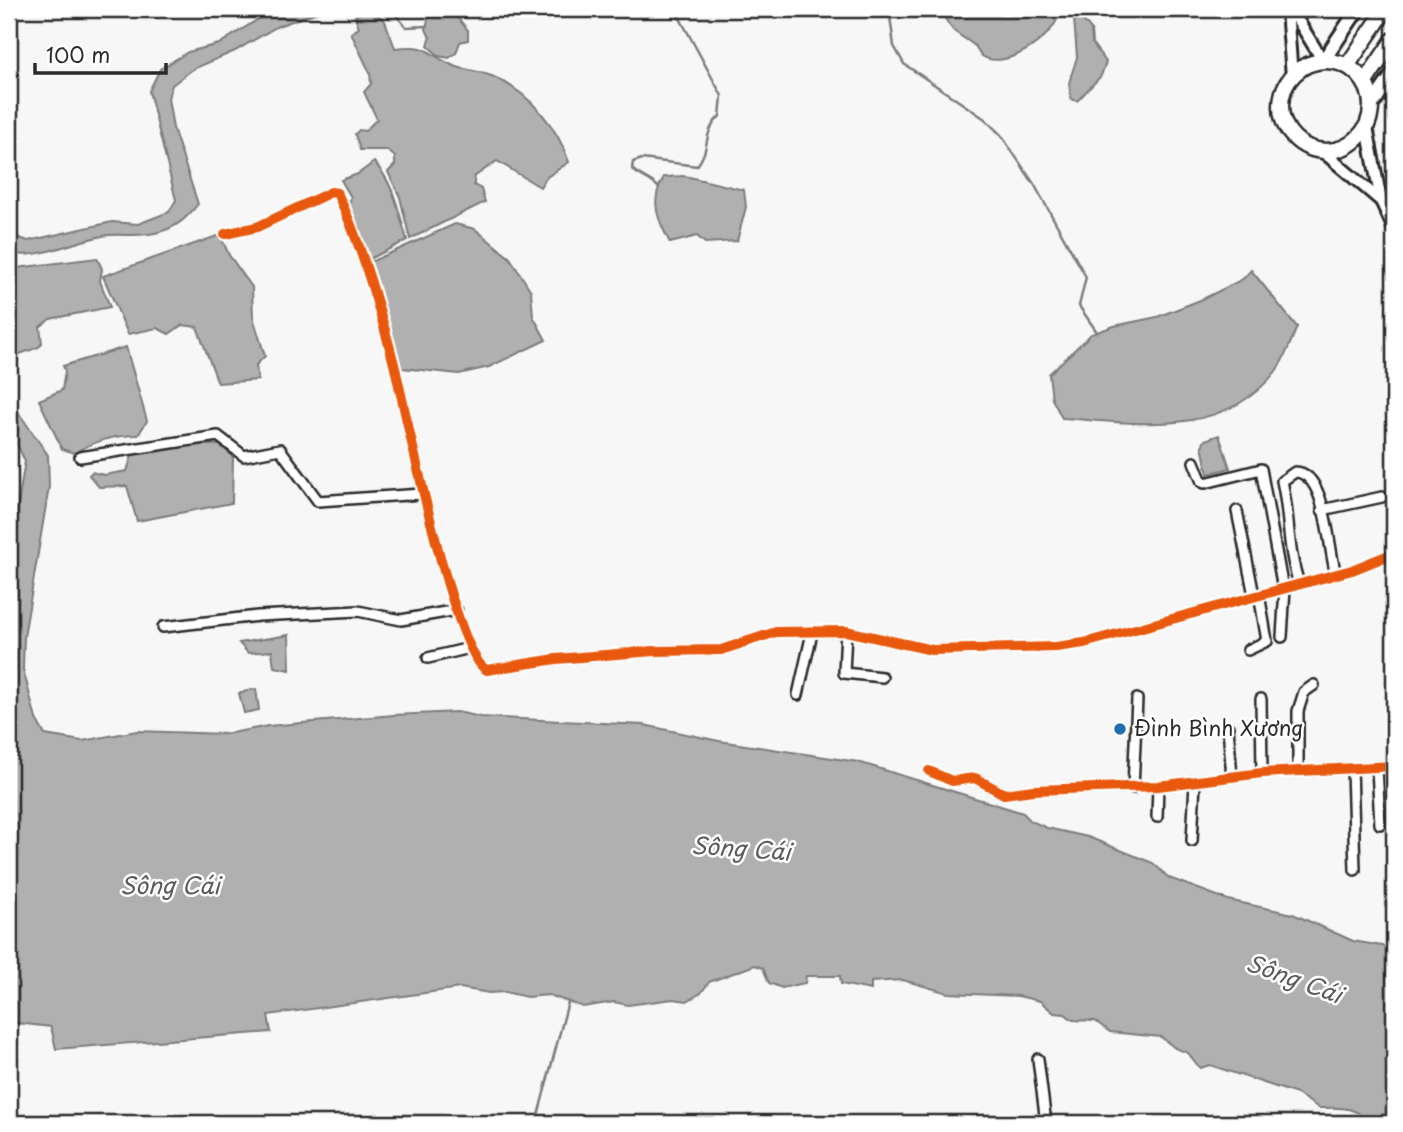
<svg xmlns="http://www.w3.org/2000/svg" width="1403" height="1132" font-family="'Playpen Sans',sans-serif">
  <style>
    .water { fill: #b0b0b0; stroke: #7b7b7b; stroke-width: 2 }
    .lines { fill: none; stroke-linecap: round; stroke-linejoin: round }
    .stream { stroke: #7b7b7b; stroke-width: 2.5 }
    .minor-casing { stroke: #2b2b2b; stroke-width: 14 }
    .tertiary-casing { stroke: #2b2b2b; stroke-width: 16 }
    .secondary-casing { stroke: #2b2b2b; stroke-width: 18 }
    .primary-casing { stroke: #2b2b2b; stroke-width: 19 }
    .minor { stroke: #fff; stroke-width: 9 }
    .tertiary { stroke: #fff; stroke-width: 10 }
    .secondary { stroke: #fff; stroke-width: 12 }
    .primary { stroke: #fff; stroke-width: 14 }
    .cycleway-casing { stroke: #fff; stroke-width: 15 }
    .cycleway { stroke: #e8590c; stroke-width: 10 }
    .poi-dot { fill: #1f6fb2; stroke: #fff; stroke-width: 2.5 }
    .labels { text-anchor: middle; stroke-width: 5; stroke-linejoin: round; paint-order: stroke }
    .poi-label { font-size: 21px; fill: #2b2b2b; stroke: #fff; text-anchor: start }
    .water-label { font-size: 23px; font-style: italic; fill: #5a5a5a; stroke: #fff }
  </style>
  <rect width="100%" height="100%" fill="#f7f7f7"/>
  <filter id="ink" filterUnits="userSpaceOnUse"><feTurbulence type="fractalNoise" baseFrequency=".0143" numOctaves="2"/><feDisplacementMap in="SourceGraphic" scale="14" xChannelSelector="R" yChannelSelector="G"/><feConvolveMatrix kernelMatrix="1 2 1 2 8 2 1 2 1" color-interpolation-filters="sRGB"/></filter>
  <g filter="url(#ink)">
    <g class="water">
      <path d="M 274,9 L 326,9 L 278,26 L 235,51 L 193,69 L 172,85 L 168,98 L 173,128 L 198,204 C 187,218 177,227 159,232 C 142,237 127,234 110,235 C 81,237 35,263 9,252 L 9,234 L 28,241 L 112,222 L 138,224 L 169,212 L 176,200 L 149,91 L 160,69 L 188,52 L 219,44 Z"/>
      <path d="M 430,9 L 459,9 L 457,17 L 468,30 L 468,40 L 460,42 L 456,53 L 449,58 L 439,56 L 428,46 L 430,38 L 426,29 Z"/>
      <path d="M 939,9 L 1059,9 C 1061,34 1005,72 982,56 C 981,55 977,49 976,47 C 970,41 961,37 954,31 C 948,25 944,16 939,9 Z"/>
      <path d="M 360,12 L 375,12 L 385,21 L 395,48 C 432,44 424,53 454,66 C 468,71 483,71 496,78 C 530,94 557,126 569,162 L 547,177 L 540,187 L 497,161 L 474,177 L 474,185 L 481,189 L 485,202 L 410,239 L 400,197 L 388,172 L 395,165 L 395,157 L 387,150 L 360,150 L 355,134 L 359,130 L 365,131 L 377,119 L 364,92 L 371,84 L 370,73 L 351,33 L 359,28 L 355,16 Z"/>
      <path d="M 1079,15 L 1091,30 L 1092,43 L 1106,62 L 1101,76 L 1077,101 L 1071,99 L 1069,83 L 1077,57 L 1074,19 Z"/>
      <path d="M 374,162 C 395,185 398,211 407,240 L 368,260 L 349,206 L 351,197 L 341,180 L 358,174 Z"/>
      <path d="M 685,176 L 744,190 L 746,207 L 737,241 L 705,243 L 697,236 L 670,243 C 658,220 649,201 664,177 Z"/>
      <path d="M 455,224 L 475,229 L 510,258 L 531,291 L 533,316 L 546,340 L 489,367 L 459,374 L 402,368 L 382,295 L 368,263 Z"/>
      <path d="M 220,235 L 229,255 L 252,287 L 253,317 L 265,356 L 256,365 L 258,380 L 218,383 L 197,327 L 182,325 L 169,334 L 157,328 L 128,334 L 103,276 Z"/>
      <path d="M 97,258 L 102,269 L 100,281 L 110,307 L 50,319 L 40,327 L 42,343 L 39,347 L 9,358 L 9,269 Z"/>
      <path d="M 1251,270 L 1297,327 C 1291,341 1285,359 1276,371 C 1224,439 1137,423 1062,418 L 1052,399 L 1049,374 L 1091,334 L 1114,326 L 1157,317 L 1203,299 L 1243,279 Z"/>
      <path d="M 126,347 L 147,421 L 138,435 C 115,435 94,441 74,453 L 62,449 L 39,400 L 62,390 L 65,371 L 63,366 Z"/>
      <path d="M 9,399 L 48,455 L 49,487 L 24,637 L 23,669 L 36,719 L 45,735 L 82,741 L 137,731 L 226,734 L 268,726 L 394,715 L 457,712 L 481,717 L 644,725 L 719,741 L 858,762 L 1023,813 L 1031,821 L 1047,828 L 1088,837 L 1153,863 L 1169,878 L 1228,900 L 1293,914 L 1353,941 L 1394,948 L 1394,1123 L 1371,1123 C 1353,1105 1342,1108 1319,1108 L 1297,1094 L 1210,1065 L 1200,1068 L 1188,1053 L 1175,1048 L 1161,1037 L 1110,1032 L 1095,1021 L 1073,1020 L 1065,1014 L 1054,1013 L 1040,1001 L 1018,996 L 948,993 L 903,980 L 871,982 L 871,990 L 841,984 L 840,976 L 806,976 L 805,983 L 782,988 L 769,983 L 763,968 L 755,965 L 709,982 L 701,993 L 687,1001 L 673,999 L 628,1005 L 614,1002 L 583,1007 L 549,995 L 527,997 L 505,992 L 489,993 L 460,988 L 268,1015 L 271,1032 L 56,1049 L 51,1027 L 9,1022 L 9,559 L 25,461 L 9,428 Z"/>
      <path d="M 1219,435 L 1230,468 L 1208,474 L 1202,446 L 1205,440 Z"/>
      <path d="M 190,445 L 221,445 L 233,457 L 232,503 L 137,521 L 127,486 L 99,487 L 89,475 L 92,472 L 104,475 L 127,471 L 133,452 Z"/>
      <path d="M 289,635 L 290,670 L 274,667 L 272,651 L 248,653 L 239,643 Z"/>
      <path d="M 256,689 L 259,710 L 244,713 L 239,693 Z"/>
    </g>
    <g class="lines">
      <g class="stream">
        <path d="M 391,9 L 406,27 L 426,26"/>
        <path d="M 889,9 L 894,46 L 904,64 L 985,119 L 1001,135 L 1034,184 L 1086,277 L 1079,306 L 1097,332"/>
        <path d="M 658,187 C 649,178 640,177 632,169 L 633,162 L 642,159 L 697,166 C 712,146 701,135 720,116 L 722,96 L 675,9"/>
        <path d="M 536,1123 L 568,1002"/>
      </g>
      <g class="minor-casing">
        <g id="minor">
          <path d="M 225,234 L 257,227 L 331,192 L 337,193 C 360,240 381,314 394,364 C 405,408 455,658 487,670 L 556,659 L 654,651 L 721,650 L 776,632 L 846,631 L 932,650 L 1056,647 L 1084,643 L 1352,570 L 1394,553"/>
          <path d="M 80,457 L 218,436 L 244,456 L 280,449 L 318,501 L 422,494"/>
          <path d="M 1194,462 L 1202,482 L 1205,483 L 1261,469 L 1283,589"/>
          <path d="M 1322,510 L 1382,497"/>
          <path d="M 1237,511 L 1254,595"/>
          <path d="M 1299,583 C 1287,550 1290,515 1282,481 L 1295,472 C 1327,472 1328,550 1336,574"/>
          <path d="M 163,627 L 258,616 L 358,611 L 401,620 L 457,610"/>
          <path d="M 846,631 L 844,673 L 882,677"/>
          <path d="M 1282,637 L 1285,588"/>
          <path d="M 1248,650 L 1267,641 L 1259,594"/>
          <path d="M 428,658 L 470,648"/>
          <path d="M 798,695 L 812,633"/>
          <path d="M 1261,699 L 1262,773"/>
          <path d="M 1228,727 L 1232,777"/>
          <path d="M 1352,768 L 1355,870"/>
          <path d="M 1377,768 L 1380,824"/>
          <path d="M 1298,770 L 1298,711 L 1304,692 L 1314,685"/>
          <path d="M 929,771 L 952,781 L 975,778 L 1004,794 L 1033,790 L 1158,786 L 1262,773 L 1394,766"/>
          <path d="M 1133,788 L 1137,699"/>
          <path d="M 1157,817 L 1158,786"/>
          <path d="M 1192,841 L 1195,782"/>
          <path d="M 1038,1059 L 1046,1123"/>
          <path d="M 964,1123 L 1006,1120 L 1026,1123"/>
        </g>
      </g>
      <g class="tertiary-casing">
        <g id="tertiary">
          <path d="M 1287,9 L 1292,77"/>
          <path d="M 1291,9 L 1323,61"/>
          <path d="M 1367,127 L 1381,201 L 1394,229"/>
          <path d="M 1322,151 L 1381,201"/>
        </g>
      </g>
      <g class="secondary-casing">
        <g id="secondary">
          <path d="M 1323,61 L 1358,9"/>
          <path d="M 1371,106 L 1394,73"/>
        </g>
      </g>
      <g class="primary-casing">
        <g id="primary">
          <circle cx="1326" cy="106" r="45"/>
          <path d="M 1347,66 L 1386,9"/>
          <path d="M 1365,82 L 1394,39"/>
        </g>
      </g>
      <use href="#minor" class="minor"/>
      <use href="#tertiary" class="tertiary"/>
      <use href="#secondary" class="secondary"/>
      <use href="#primary" class="primary"/>
      <g class="cycleway-casing">
        <g id="cycleway">
          <path d="M 225,234 L 257,227 L 331,192 L 337,193 C 360,240 381,314 394,364 C 405,408 455,658 487,670 L 556,659 L 654,651 L 721,650 L 776,632 L 846,631 L 932,650 L 1056,647 L 1084,643 L 1352,570 L 1394,553"/>
          <path d="M 929,771 L 952,781 L 975,778 L 1004,794 L 1033,790 L 1158,786 L 1262,773 L 1394,766"/>
        </g>
      </g>
      <use href="#cycleway" class="cycleway"/>
    </g>
  </g>
  <circle class="poi-dot" cx="1120" cy="729" r="7"/>
  <g class="labels">
    <g class="poi-label">
      <text x="1134" y="736">Đình Bình Xương</text>
    </g>
    <g class="water-label">
      <text transform="translate(741 849) rotate(4)" y="8">Sông Cái</text>
      <text x="170" y="894">Sông Cái</text>
      <text transform="translate(1294 979) rotate(20)" y="8">Sông Cái</text>
    </g>
  </g>
  <rect width="1403" height="1132" fill="none" stroke="#fff" stroke-width="35"/>
  <rect x="18" y="18" width="1368" height="1097" fill="none" stroke="#2b2b2b" stroke-width="2.5" filter="url(#ink)"/>
  <path d="M35 63v10h131v-10" fill="none" stroke="#2b2b2b" stroke-width="3.5"/>
  <text x="46" y="63" font-size="21" fill="#2b2b2b" stroke="#ffffff" stroke-width="5" paint-order="stroke">100 m</text>
</svg>
